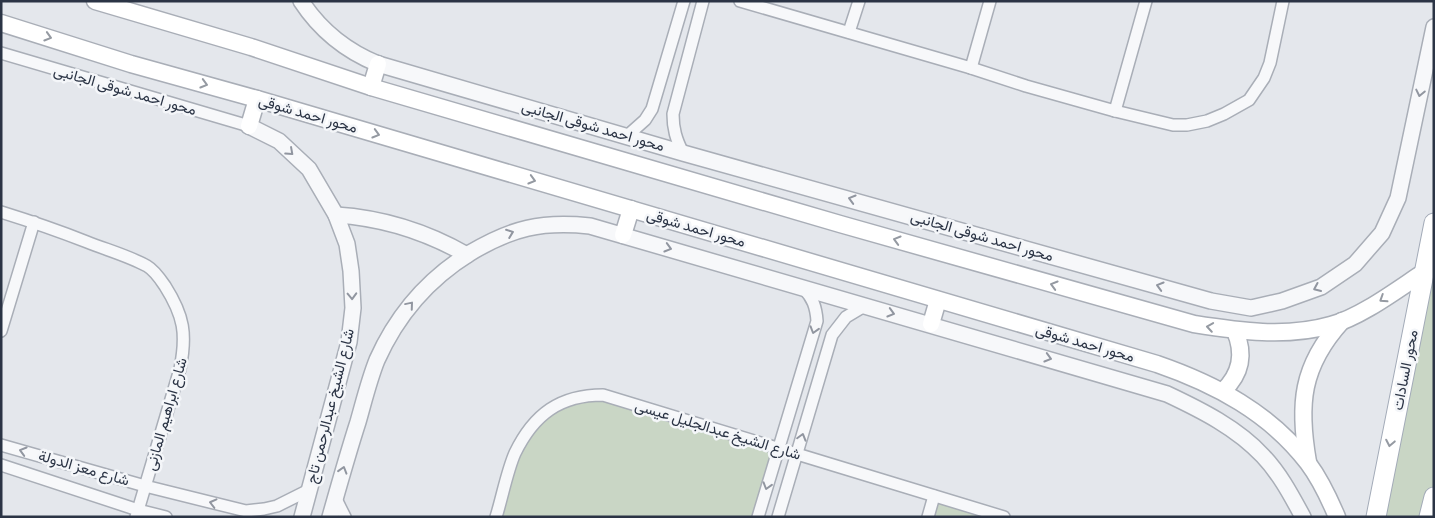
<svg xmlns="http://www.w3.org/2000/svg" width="1435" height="518" font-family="Signika,Vazirmatn,sans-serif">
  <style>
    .green { fill: #c9d6c5 }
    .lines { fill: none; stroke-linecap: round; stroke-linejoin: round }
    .minor-casing { stroke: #a9aeb7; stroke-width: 14 }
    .tertiary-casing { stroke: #a9aeb7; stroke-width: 18 }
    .secondary-casing { stroke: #a9aeb7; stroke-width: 19 }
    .primary-casing { stroke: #a3abb8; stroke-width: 21 }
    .minor { stroke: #f7f8fa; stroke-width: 11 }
    .tertiary { stroke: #f7f8fa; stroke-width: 15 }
    .secondary { stroke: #fff; stroke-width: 16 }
    .primary { stroke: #fff; stroke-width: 19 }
    .oneway { stroke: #959aa2 }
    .oneway2 { stroke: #9196a0 }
    .labels { text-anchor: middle; stroke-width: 5; stroke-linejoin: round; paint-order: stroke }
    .street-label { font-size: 15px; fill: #2b3445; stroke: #f4f6f9 }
  </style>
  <rect width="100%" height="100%" fill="#e4e7ec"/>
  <g class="green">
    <path d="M 1434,225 L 1434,517 L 1376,517 Z"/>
    <path d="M 586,395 L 778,449 L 758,517 L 496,517 L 515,454 L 539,418 Z"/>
    <path d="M 934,496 L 1004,517 L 928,517 Z"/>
  </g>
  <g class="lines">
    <g class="minor-casing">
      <g id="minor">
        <path d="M 740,1 L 971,68 L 1026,86 L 1115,111 L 1173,125 L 1187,125 L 1207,121 L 1224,114 L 1249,100 L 1264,78 L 1270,63 L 1283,1"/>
        <path d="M 849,32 L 859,1"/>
        <path d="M 1,53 L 249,126"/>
        <path d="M 971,68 L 990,1"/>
        <path d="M 1115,111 L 1146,1"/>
        <path d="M 627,136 L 645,120 L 652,109 L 684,1"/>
        <path d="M 683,153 C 676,139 673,129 673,114 L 703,1"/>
        <path d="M 1,212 C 30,221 59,231 87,242 C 107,250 129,256 147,266 C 154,270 161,280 165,286 C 184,316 187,334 180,369 L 136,517"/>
        <path d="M 1,331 L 34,222"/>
        <path d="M 1,445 L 145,486 L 246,511 L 264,509 L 277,506 L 309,490"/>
        <path d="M 1,465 L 138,510 L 166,517"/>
        <path d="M 335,497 L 345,517"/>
        <path d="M 496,517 C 502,498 507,471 515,453 C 534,414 560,395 603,395 L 1004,517"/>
        <path d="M 758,517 L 817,321 C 816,307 813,298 803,288"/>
        <path d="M 778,517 L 832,335 L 846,317 L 866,305"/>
        <path d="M 928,517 L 934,496"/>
      </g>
    </g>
    <g class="tertiary-casing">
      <g id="tertiary">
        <path d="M 301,1 C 320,30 346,51 378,64 L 683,153 L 1211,301 L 1251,308 L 1282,301 L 1321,287 L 1355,264 L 1382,233 L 1398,198 L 1434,27"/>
        <path d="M 249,126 L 279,141 L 309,169 L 336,215 L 347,244 L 351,271 L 353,308 L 349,342 L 302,517"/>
        <path d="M 336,215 C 384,218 425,231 467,255"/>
        <path d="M 330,517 C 339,485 348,453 358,422 C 364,401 369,380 377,360 C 397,315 428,279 470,253 C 512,228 541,221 590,226 L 1167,394 C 1201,410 1237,428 1263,456 C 1280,474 1291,495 1303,517"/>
      </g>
    </g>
    <g class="secondary-casing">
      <g id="secondary">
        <path d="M 95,1 L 251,47 L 371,87 L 840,224 L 1194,324 C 1239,331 1286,338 1331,325 C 1361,317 1398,289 1424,272"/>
        <path d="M 1,23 L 131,64 L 257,99 L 1157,364 C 1215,384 1270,413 1308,463 C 1320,479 1329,498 1337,517"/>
        <path d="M 371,87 L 378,64"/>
        <path d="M 249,126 L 257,99"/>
        <path d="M 623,235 L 631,209"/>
        <path d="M 931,324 L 938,300"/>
        <path d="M 1223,391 C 1241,374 1245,354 1235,331"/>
        <path d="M 1308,462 C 1298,405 1301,366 1342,321"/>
      </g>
    </g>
    <g class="primary-casing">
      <g id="primary">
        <path d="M 1376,517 L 1434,223"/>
        <path d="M 1429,517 L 1434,497"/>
      </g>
    </g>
    <use href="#minor" class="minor"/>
    <use href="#tertiary" class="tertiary"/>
    <use href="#secondary" class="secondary"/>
    <use href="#primary" class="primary"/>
  </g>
  <defs><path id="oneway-chevron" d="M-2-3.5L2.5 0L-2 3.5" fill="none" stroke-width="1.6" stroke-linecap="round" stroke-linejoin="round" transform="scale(1.25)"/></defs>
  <g class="oneway">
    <use href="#oneway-chevron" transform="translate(48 37) rotate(17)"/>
    <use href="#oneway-chevron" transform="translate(204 84) rotate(16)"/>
    <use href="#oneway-chevron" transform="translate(376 134) rotate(16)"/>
    <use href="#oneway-chevron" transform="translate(532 180) rotate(16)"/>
    <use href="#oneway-chevron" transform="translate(897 240) rotate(-164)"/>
    <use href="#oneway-chevron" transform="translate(1054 285) rotate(-164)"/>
    <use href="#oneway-chevron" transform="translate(1383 299) rotate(147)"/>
    <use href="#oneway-chevron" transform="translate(1210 327) rotate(-171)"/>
    <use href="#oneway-chevron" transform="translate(1390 443) rotate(101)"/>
  </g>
  <g class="oneway2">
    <use href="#oneway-chevron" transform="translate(1420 93) rotate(102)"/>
    <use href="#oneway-chevron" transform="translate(290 152) rotate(42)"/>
    <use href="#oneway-chevron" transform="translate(852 199) rotate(-164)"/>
    <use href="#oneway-chevron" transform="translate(510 233) rotate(-21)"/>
    <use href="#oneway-chevron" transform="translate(668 248) rotate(16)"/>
    <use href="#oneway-chevron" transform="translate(1160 286) rotate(-164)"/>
    <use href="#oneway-chevron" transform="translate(1317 288) rotate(156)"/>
    <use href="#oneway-chevron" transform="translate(352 296) rotate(88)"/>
    <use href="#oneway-chevron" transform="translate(410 305) rotate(-50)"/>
    <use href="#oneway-chevron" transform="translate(891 313) rotate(16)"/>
    <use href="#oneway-chevron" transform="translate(814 330) rotate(107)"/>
    <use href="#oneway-chevron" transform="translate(1048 358) rotate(16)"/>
    <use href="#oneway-chevron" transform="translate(802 437) rotate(-74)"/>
    <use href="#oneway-chevron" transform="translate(23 451) rotate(-164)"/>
    <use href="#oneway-chevron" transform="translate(343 470) rotate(-73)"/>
    <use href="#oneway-chevron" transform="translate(767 486) rotate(107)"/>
    <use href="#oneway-chevron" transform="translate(213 503) rotate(-166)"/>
  </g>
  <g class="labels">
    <g class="street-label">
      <text transform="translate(125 90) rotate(16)" y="5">محور احمد شوقى الجانبى</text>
      <text transform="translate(308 114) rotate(16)" y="5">محور احمد شوقى</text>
      <text transform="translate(593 126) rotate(16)" y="5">محور احمد شوقى الجانبى</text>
      <text transform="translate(696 228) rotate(16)" y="5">محور احمد شوقى</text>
      <text transform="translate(982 236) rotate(16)" y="5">محور احمد شوقى الجانبى</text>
      <text transform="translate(1085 343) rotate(16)" y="5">محور احمد شوقى</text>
      <text transform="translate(1405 370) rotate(-79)" y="5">محور السادات</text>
      <text transform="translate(330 406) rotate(-76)" y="5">شارع الشيخ عبدالرحمن تاج</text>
      <text transform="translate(166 414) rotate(-74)" y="5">شارع ابراهيم المازنى</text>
      <text transform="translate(718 430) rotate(17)" y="5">شارع الشيخ عبدالجليل عيسى</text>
      <text transform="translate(84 468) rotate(16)" y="5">شارع معز الدولة</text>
    </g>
  </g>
  <rect width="1435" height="518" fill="none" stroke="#2b3445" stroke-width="5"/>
</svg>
